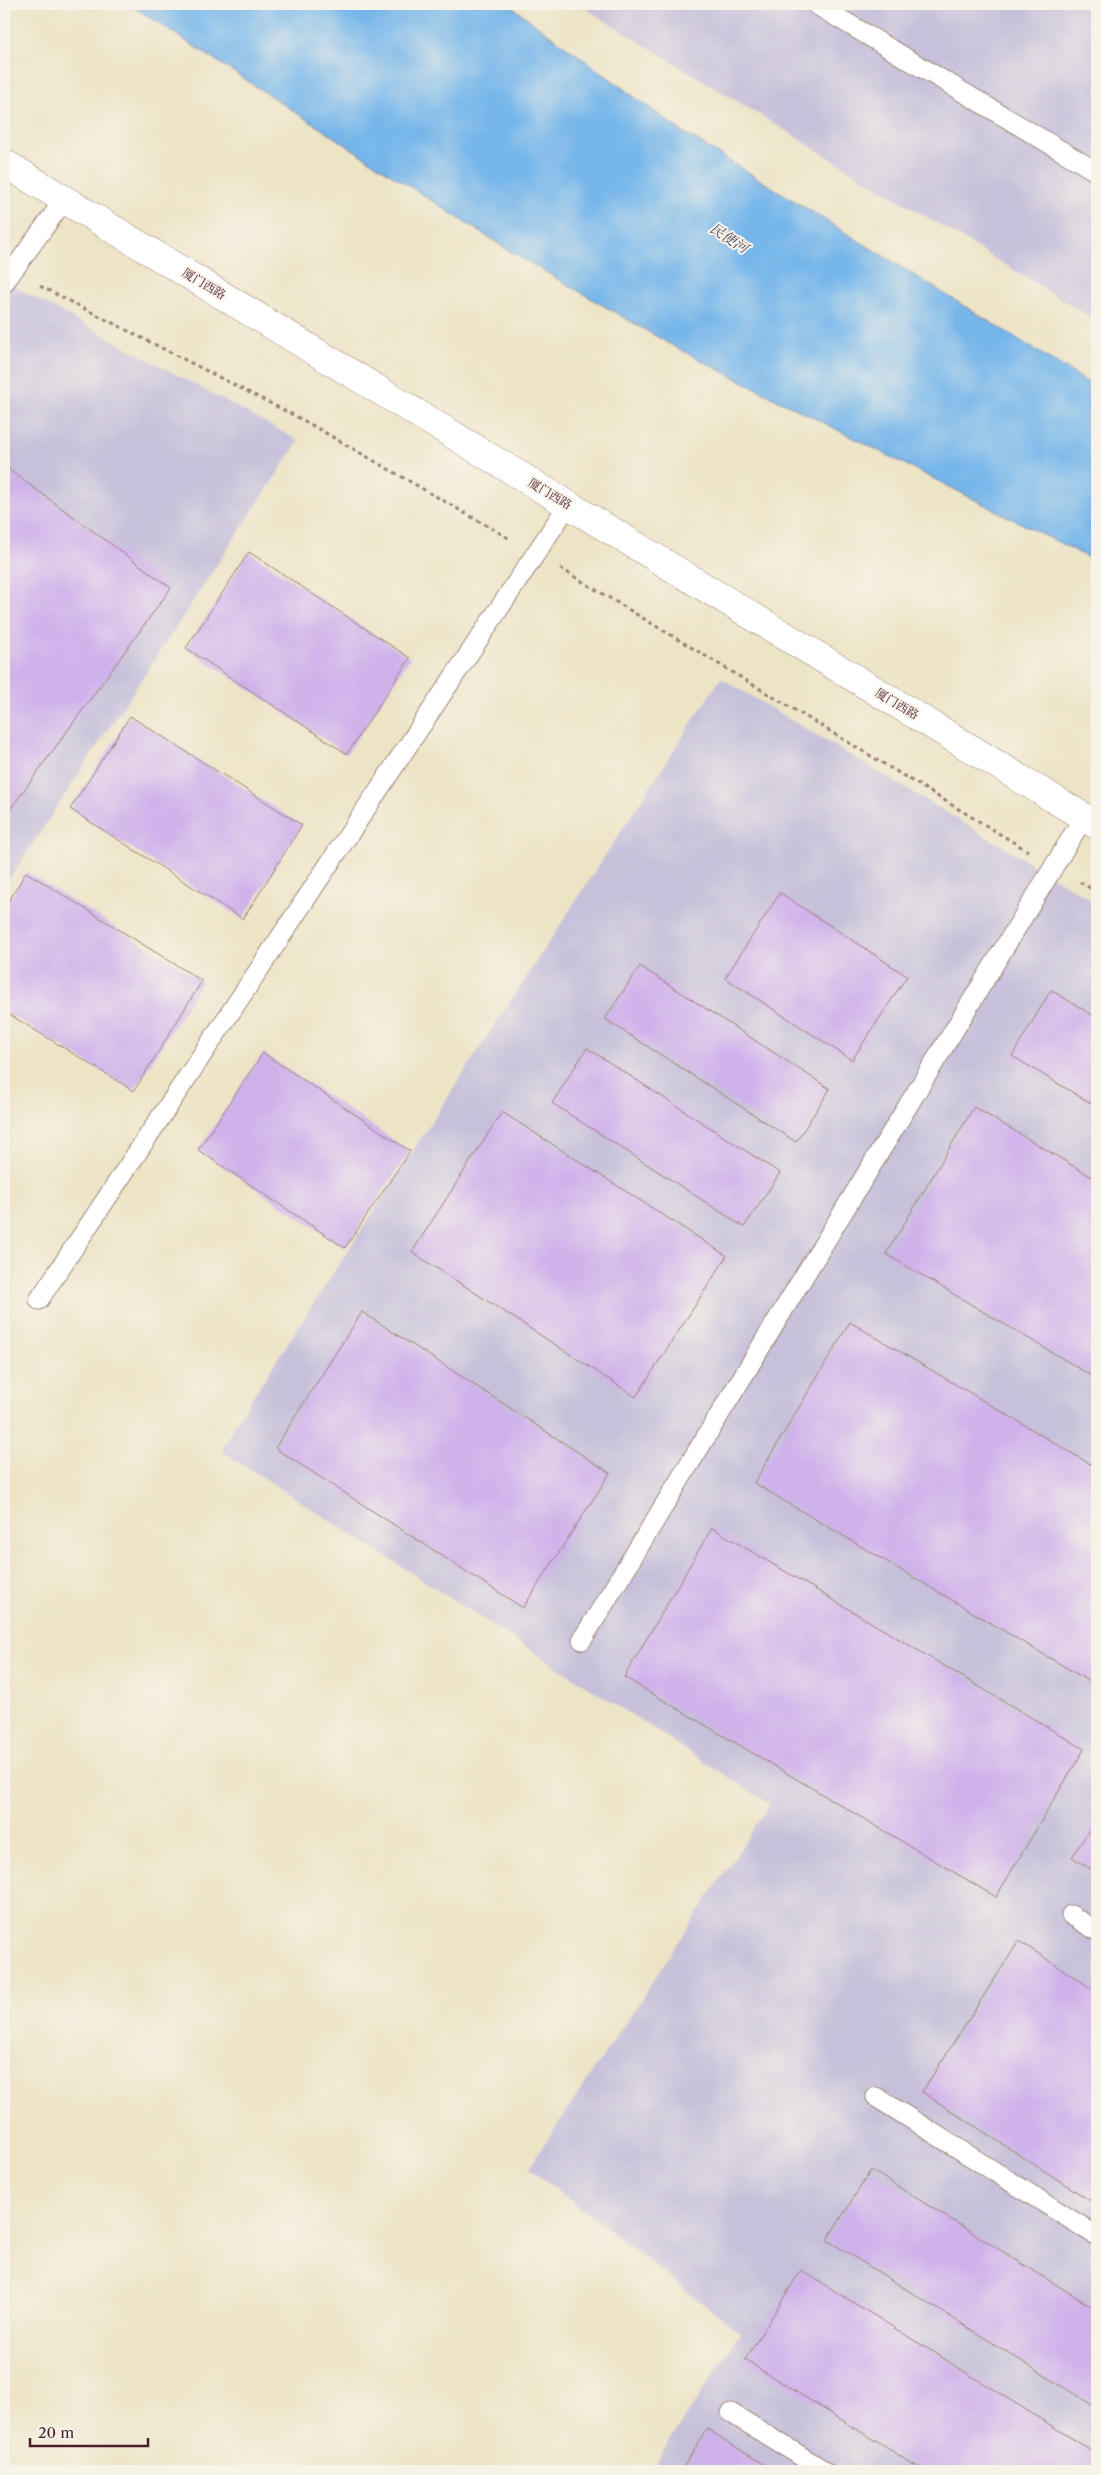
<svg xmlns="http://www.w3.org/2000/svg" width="1101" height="2475" font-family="'Libre Caslon Text','Noto Serif SC',serif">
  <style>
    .industrial { fill: #c6c0da }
    .water { fill: #76b6ea; stroke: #606a8a }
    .building { fill: #d0b2eb }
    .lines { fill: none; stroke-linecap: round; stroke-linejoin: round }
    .service-casing { stroke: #9c8278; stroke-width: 21 }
    .tertiary-casing { stroke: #9c8278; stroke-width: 29 }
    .path { stroke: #9c8278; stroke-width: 3; stroke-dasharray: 4 4; stroke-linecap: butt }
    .service { stroke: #fff; stroke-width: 19 }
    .tertiary { stroke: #fff; stroke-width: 28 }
    .labels { text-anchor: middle; stroke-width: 4; stroke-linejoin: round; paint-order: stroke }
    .street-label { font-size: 12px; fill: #4a1f2b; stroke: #f7f3e8 }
    .water-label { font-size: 14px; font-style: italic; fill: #574c64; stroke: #f7f3e8 }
  </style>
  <rect width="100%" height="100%" fill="#f7f3e8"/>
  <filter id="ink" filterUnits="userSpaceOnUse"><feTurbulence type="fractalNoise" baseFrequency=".02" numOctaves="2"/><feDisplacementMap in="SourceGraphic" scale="10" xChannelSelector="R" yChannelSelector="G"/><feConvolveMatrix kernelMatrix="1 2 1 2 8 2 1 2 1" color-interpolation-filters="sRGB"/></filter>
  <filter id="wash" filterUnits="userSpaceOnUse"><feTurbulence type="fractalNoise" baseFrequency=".0096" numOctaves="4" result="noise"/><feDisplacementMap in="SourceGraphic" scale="20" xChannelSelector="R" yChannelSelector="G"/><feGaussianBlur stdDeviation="1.12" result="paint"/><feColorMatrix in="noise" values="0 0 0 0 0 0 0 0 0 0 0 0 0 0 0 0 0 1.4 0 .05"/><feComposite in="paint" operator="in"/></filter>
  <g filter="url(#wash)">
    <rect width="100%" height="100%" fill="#ede4c6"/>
    <g class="industrial">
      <path d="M 578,4 L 1097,4 L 1097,321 Z"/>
      <path d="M 4,281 L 299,441 L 4,887 Z"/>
      <path d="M 721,678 L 1097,903 L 1097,2471 L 650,2471 L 741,2333 L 529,2168 L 770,1804 L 222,1451 L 235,1424 Z"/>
    </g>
    <path class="water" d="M 129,4 L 508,4 L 681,131 L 1097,388 L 1097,562 L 673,346 L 508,250 Z"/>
    <g id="blocks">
      <g class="building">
        <path d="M 4,466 L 171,588 L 4,818 Z"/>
        <path d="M 249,552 L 410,658 L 347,754 L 186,648 Z"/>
        <path d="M 130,716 L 302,825 L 243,919 L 70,809 Z"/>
        <path d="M 26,872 L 202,981 L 134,1091 L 4,1011 L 4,909 Z"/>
        <path d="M 780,893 L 907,976 L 852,1060 L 725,978 Z"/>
        <path d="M 640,966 L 830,1089 L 796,1142 L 605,1019 Z"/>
        <path d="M 1051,990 L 1097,1018 L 1097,1107 L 1012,1056 Z"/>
        <path d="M 587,1048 L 780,1173 L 744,1227 L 552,1103 Z"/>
        <path d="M 263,1053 L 410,1151 L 345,1248 L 198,1150 Z"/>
        <path d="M 974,1107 L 1097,1180 L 1097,1379 L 886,1254 Z"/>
        <path d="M 502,1112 L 727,1256 L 636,1397 L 412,1252 Z"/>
        <path d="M 362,1312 L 610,1473 L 523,1608 L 275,1448 Z"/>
        <path d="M 850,1322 L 1097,1468 L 1097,1686 L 754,1483 Z"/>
        <path d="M 712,1528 L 1084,1749 L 996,1897 L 624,1677 Z"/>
        <path d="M 1097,1818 L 1097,1873 L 1072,1857 Z"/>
        <path d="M 1019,1941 L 1097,1992 L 1097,2205 L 922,2092 Z"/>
        <path d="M 871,2170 L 1097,2310 L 1097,2408 L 827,2240 Z"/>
        <path d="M 801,2270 L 1097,2454 L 1097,2471 L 924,2471 L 745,2360 Z"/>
        <path d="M 707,2429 L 774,2471 L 681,2471 Z"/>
      </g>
    </g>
  </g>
  <g filter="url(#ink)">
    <use href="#blocks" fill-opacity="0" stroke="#9c8278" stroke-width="1"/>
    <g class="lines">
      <g class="service-casing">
        <g id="service">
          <path d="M 815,4 L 1097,172"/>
          <path d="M 4,283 L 64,200"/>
          <path d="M 39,1300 L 568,505"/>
          <path d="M 582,1640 L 1084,817"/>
          <path d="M 1071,1915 L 1097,1931"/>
          <path d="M 876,2097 L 1097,2236"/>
          <path d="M 731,2413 L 825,2471"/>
        </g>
      </g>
      <g class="tertiary-casing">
        <path id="tertiary" d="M 4,163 L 1097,825"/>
      </g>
      <g class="path">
        <path d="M 40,286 L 303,420 L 510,539"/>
        <path d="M 560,568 L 1028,851"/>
        <path d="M 1080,882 L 1097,892"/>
      </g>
      <use href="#service" class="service"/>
      <use href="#tertiary" class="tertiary"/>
    </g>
  </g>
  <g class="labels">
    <g class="street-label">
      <text transform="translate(204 284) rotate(31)" y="4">厦门西路</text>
      <text transform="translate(550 494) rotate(31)" y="4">厦门西路</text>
      <text transform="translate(897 704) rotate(31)" y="4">厦门西路</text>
    </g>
    <g class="water-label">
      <text transform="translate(729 238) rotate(33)" y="5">民便河</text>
    </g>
  </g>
  <rect width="1101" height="2475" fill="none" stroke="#f7f3e8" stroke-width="20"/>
  <path d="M30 2438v8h118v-8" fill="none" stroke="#4a1f2b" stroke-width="2.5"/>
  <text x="38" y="2438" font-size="15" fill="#4a1f2b" stroke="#f7f3e8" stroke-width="4" paint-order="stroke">20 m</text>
</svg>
